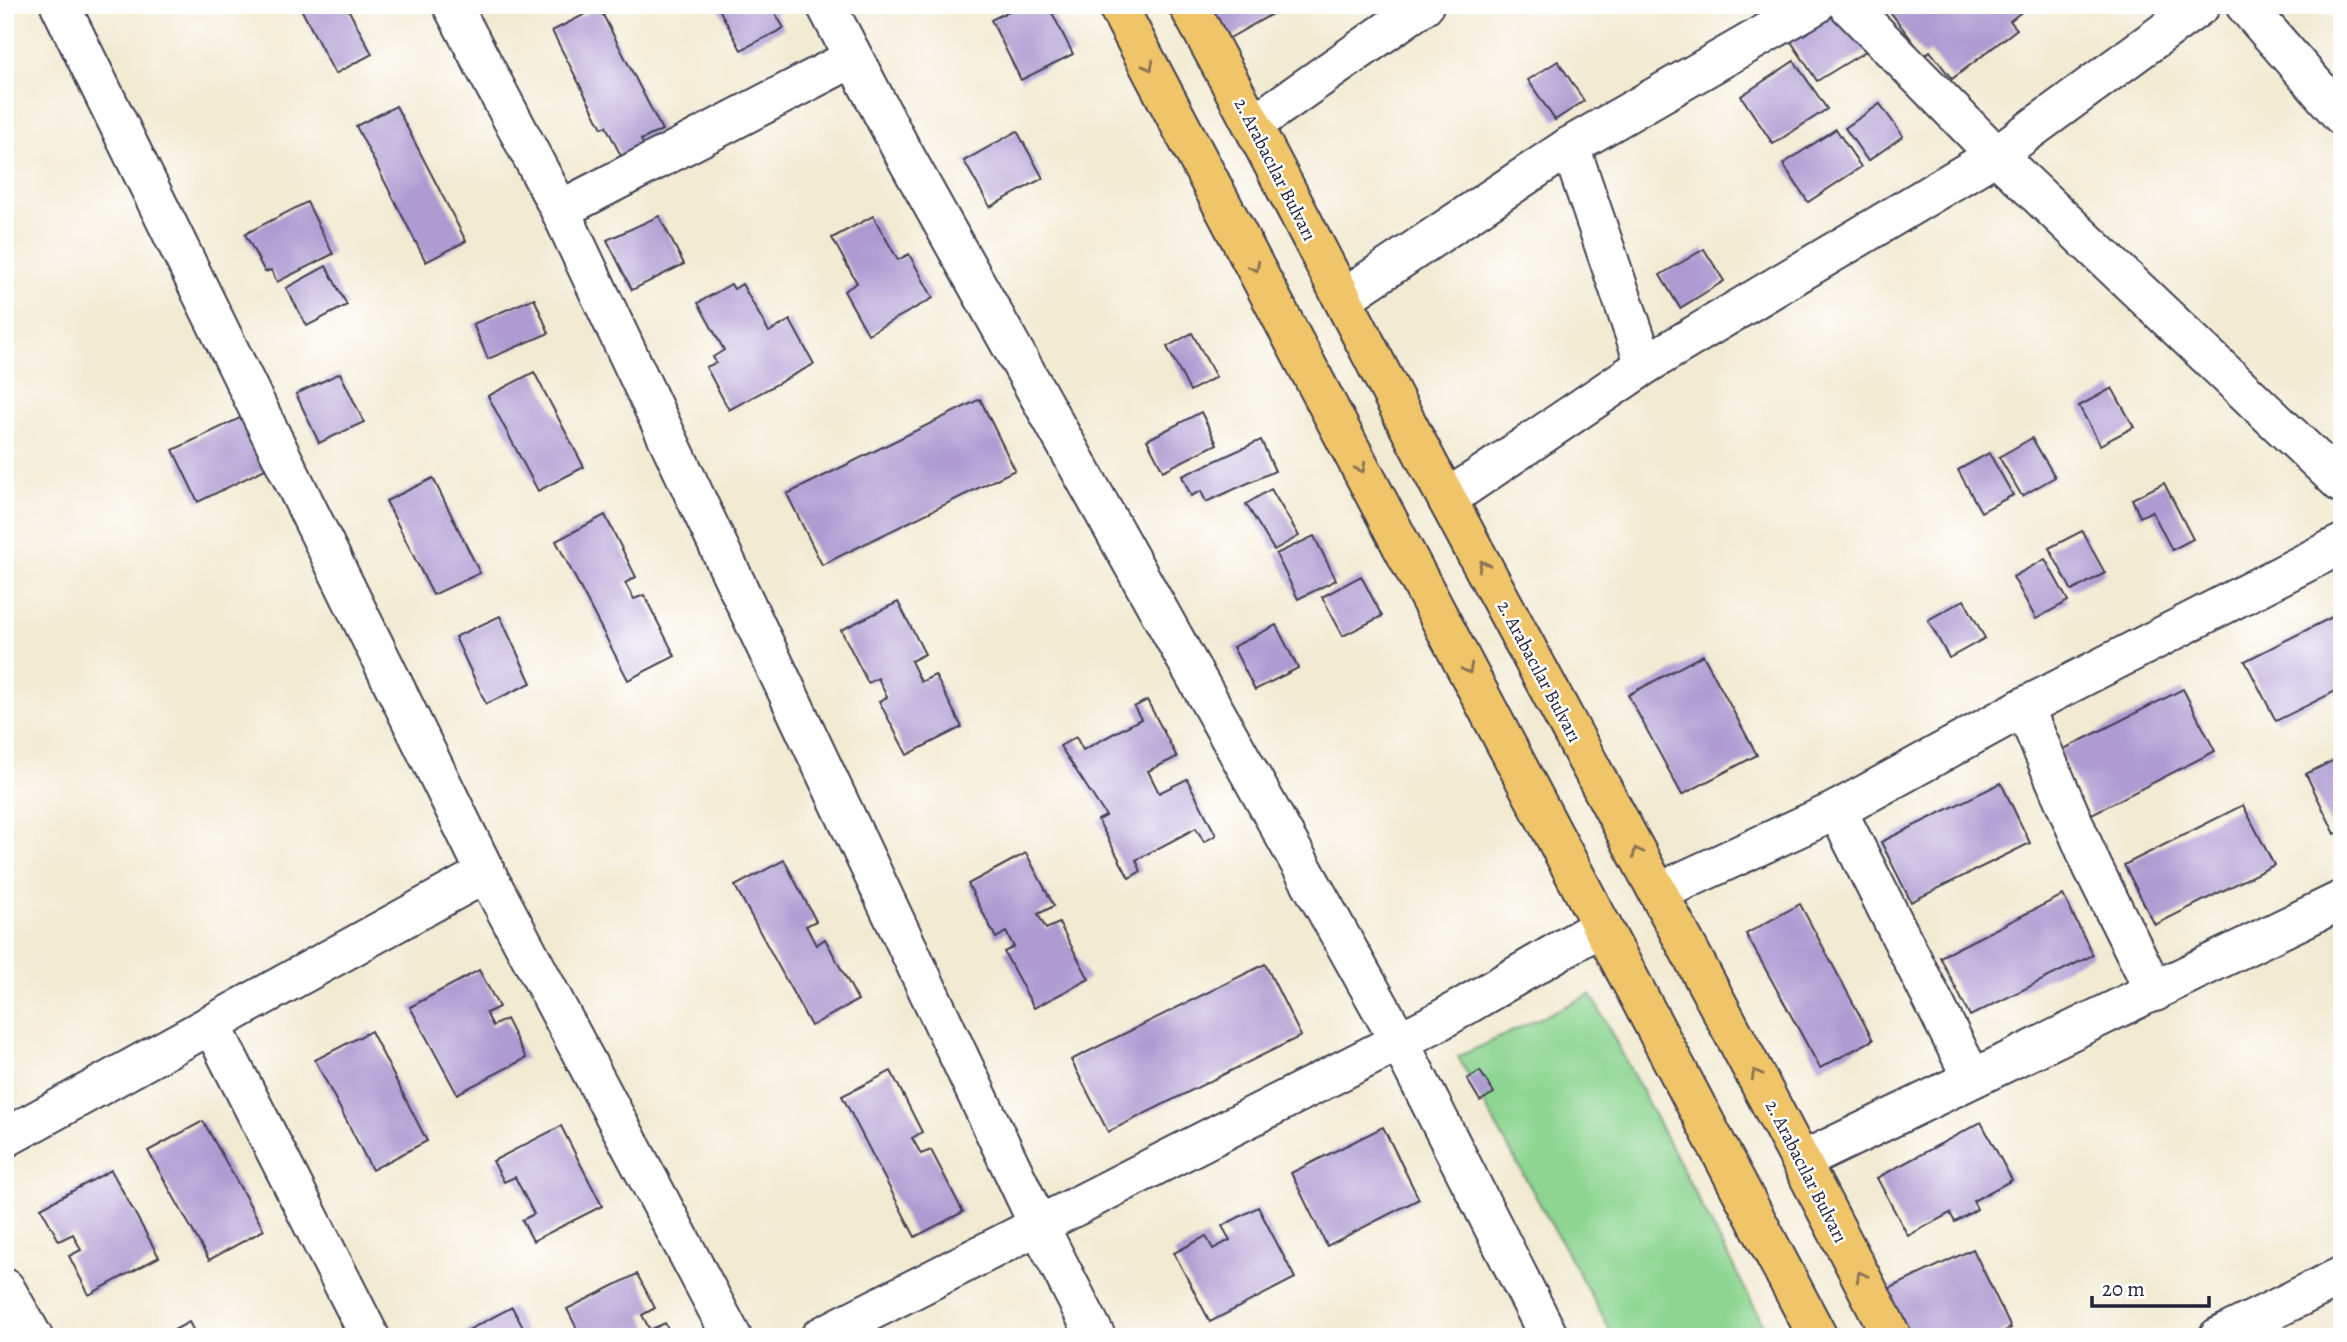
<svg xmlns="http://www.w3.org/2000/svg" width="2347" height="1342" font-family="Alegreya,serif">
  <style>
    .green { fill: #8dd591; stroke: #587c66; stroke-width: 2 }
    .building { fill: #ad9bd1 }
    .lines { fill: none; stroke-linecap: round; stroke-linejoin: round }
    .minor-casing { stroke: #414052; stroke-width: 42 }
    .major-casing { stroke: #414052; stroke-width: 42 }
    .minor { stroke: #fff; stroke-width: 38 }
    .major { stroke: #f0c469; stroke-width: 38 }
    .oneway { stroke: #897352 }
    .labels { text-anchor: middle; stroke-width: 5; stroke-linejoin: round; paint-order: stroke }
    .street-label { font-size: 19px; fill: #22223b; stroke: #fff }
  </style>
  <rect width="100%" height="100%" fill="#fff"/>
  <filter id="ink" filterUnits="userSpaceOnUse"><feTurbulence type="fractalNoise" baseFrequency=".0143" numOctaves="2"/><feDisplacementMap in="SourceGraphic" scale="14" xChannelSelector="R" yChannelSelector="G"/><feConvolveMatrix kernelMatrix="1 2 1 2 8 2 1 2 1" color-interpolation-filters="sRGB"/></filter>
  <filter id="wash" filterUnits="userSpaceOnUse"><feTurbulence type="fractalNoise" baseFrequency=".00686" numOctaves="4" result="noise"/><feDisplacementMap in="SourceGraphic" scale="28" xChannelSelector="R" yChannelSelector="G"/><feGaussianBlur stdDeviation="1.57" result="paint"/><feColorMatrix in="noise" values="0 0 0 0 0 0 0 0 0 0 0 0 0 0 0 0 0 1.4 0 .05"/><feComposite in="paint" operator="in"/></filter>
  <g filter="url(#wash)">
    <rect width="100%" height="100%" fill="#f2ead2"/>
    <path class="green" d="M 1591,994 L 1770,1337 L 1614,1337 L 1458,1057 Z"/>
    <g id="blocks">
      <g class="building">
        <path d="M 299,5 L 346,5 L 372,54 L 335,74 Z"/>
        <path d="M 717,5 L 785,5 L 786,7 L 775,13 L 784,28 L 741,50 Z"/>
        <path d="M 1021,5 L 1048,5 L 1073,54 L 1021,80 L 991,20 Z"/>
        <path d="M 1197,5 L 1288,5 L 1219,44 Z"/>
        <path d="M 1885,5 L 2030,5 L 2010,21 L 2017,29 L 1952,79 L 1930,51 L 1924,56 Z"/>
        <path d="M 1845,6 L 1871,48 L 1817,81 L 1790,40 Z"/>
        <path d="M 599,7 L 662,130 L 641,140 L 647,150 L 624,162 L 606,126 L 602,128 L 552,31 Z"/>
        <path d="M 1558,61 L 1584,101 L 1555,120 L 1528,80 Z"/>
        <path d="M 1794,61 L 1827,109 L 1773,144 L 1741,96 Z"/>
        <path d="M 1880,104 L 1903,136 L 1868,161 L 1845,128 Z"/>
        <path d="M 396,106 L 466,241 L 426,262 L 356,126 Z"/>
        <path d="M 1836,129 L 1861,167 L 1808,202 L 1783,164 Z"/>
        <path d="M 1017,131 L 1043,178 L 990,207 L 964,161 Z"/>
        <path d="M 307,202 L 333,254 L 277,282 L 271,270 L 265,272 L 245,234 Z"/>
        <path d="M 659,216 L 684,264 L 632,290 L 607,240 Z"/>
        <path d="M 873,216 L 898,260 L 909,254 L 933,298 L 868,334 L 844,291 L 857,283 L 832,238 Z"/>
        <path d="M 1704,249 L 1724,281 L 1680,308 L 1660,275 Z"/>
        <path d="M 326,266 L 347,305 L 307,326 L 286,288 Z"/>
        <path d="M 731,284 L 734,289 L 742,284 L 769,332 L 790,320 L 814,364 L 729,410 L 706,367 L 716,363 L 713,357 L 724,350 L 698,303 Z"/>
        <path d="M 534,298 L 549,333 L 488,359 L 473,324 Z"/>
        <path d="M 1192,333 L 1216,377 L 1190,391 L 1167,347 Z"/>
        <path d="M 534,372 L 584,467 L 538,491 L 488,396 Z"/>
        <path d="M 340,373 L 364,422 L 319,443 L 296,394 Z"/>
        <path d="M 2112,388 L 2134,427 L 2100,445 L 2079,406 Z"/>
        <path d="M 980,399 L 1015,470 L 822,565 L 787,494 Z"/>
        <path d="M 1201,412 L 1217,444 L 1163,471 L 1147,440 Z"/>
        <path d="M 242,417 L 267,468 L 198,502 L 173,450 Z"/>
        <path d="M 2032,438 L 2055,477 L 2022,496 L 1999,457 Z"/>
        <path d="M 1261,440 L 1275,471 L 1206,502 L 1201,491 L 1191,496 L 1182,476 Z"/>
        <path d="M 1989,453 L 2013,495 L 1981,512 L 1958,470 Z"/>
        <path d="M 433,478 L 480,573 L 433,595 L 386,501 Z"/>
        <path d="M 2164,483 L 2193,539 L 2172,550 L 2152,511 L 2140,517 L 2132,499 Z"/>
        <path d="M 1271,489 L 1299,536 L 1274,550 L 1246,504 Z"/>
        <path d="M 605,515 L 636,577 L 625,583 L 634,599 L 644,595 L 675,656 L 628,680 L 556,541 Z"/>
        <path d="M 2082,531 L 2105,573 L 2072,591 L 2049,548 Z"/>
        <path d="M 1314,536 L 1336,580 L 1298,599 L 1276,554 Z"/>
        <path d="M 2045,559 L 2068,601 L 2036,619 L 2013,577 Z"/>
        <path d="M 1361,576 L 1382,616 L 1343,636 L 1322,597 Z"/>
        <path d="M 1964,600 L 1985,638 L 1949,658 L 1928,620 Z"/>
        <path d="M 898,602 L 925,654 L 911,661 L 921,682 L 935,675 L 962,727 L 907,755 L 879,701 L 887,697 L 878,678 L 868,683 L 841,630 Z"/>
        <path d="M 2342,612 L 2342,688 L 2276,721 L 2245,661 Z"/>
        <path d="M 500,616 L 531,683 L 486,704 L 455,637 Z"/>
        <path d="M 1276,625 L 1298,668 L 1255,690 L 1233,647 Z"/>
        <path d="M 1703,655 L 1757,755 L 1682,795 L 1628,695 Z"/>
        <path d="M 2183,689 L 2215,751 L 2092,814 L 2060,751 Z"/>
        <path d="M 1147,700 L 1177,757 L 1148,771 L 1159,793 L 1187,779 L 1216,835 L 1204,842 L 1196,828 L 1136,860 L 1141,871 L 1129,878 L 1098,820 L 1106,816 L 1060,746 L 1076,737 L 1083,750 L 1141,719 L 1134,707 Z"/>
        <path d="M 2342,756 L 2342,831 L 2335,834 L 2306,774 Z"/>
        <path d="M 2001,783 L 2030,843 L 1911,902 L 1881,842 Z"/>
        <path d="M 2243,805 L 2274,865 L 2155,925 L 2124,865 Z"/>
        <path d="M 1026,853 L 1054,906 L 1038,914 L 1046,929 L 1059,923 L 1089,979 L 1034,1008 L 1004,952 L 1014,947 L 1006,932 L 996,938 L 968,884 Z"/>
        <path d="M 784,860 L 816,921 L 806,926 L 816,945 L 825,939 L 858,1000 L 811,1026 L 735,886 Z"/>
        <path d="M 2063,895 L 2093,955 L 1970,1016 L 1940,957 Z"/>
        <path d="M 1800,904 L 1873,1040 L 1820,1068 L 1746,934 Z"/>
        <path d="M 1265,964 L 1301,1036 L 1108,1132 L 1071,1060 Z"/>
        <path d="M 479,970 L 499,1007 L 486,1013 L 493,1026 L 506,1019 L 526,1058 L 457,1094 L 410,1007 Z"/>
        <path d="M 371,1031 L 427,1141 L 372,1170 L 315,1060 Z"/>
        <path d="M 891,1071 L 922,1132 L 912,1138 L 921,1154 L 931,1150 L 963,1212 L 915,1237 L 842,1096 Z"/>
        <path d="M 1480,1071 L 1494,1093 L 1480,1101 L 1467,1079 Z"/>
        <path d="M 203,1121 L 264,1230 L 209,1260 L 148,1151 Z"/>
        <path d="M 1981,1122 L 2012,1180 L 1973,1201 L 1977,1209 L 1955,1222 L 1950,1213 L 1908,1236 L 1877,1178 Z"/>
        <path d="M 561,1126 L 602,1206 L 533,1241 L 522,1220 L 534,1214 L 515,1177 L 504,1182 L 493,1161 Z"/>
        <path d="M 1383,1127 L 1419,1199 L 1327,1246 L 1291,1173 Z"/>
        <path d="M 111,1170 L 159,1257 L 89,1295 L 69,1256 L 81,1250 L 73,1234 L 59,1241 L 41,1208 Z"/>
        <path d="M 1258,1207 L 1295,1278 L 1210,1322 L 1174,1253 L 1206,1236 L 1213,1249 L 1230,1240 L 1222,1226 Z"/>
        <path d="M 1973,1249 L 2011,1328 L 1993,1337 L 1901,1337 L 1880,1293 Z"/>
        <path d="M 637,1274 L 655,1308 L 642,1315 L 650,1330 L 665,1323 L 672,1337 L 581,1337 L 567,1309 Z"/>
        <path d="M 512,1307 L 528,1337 L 455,1337 Z"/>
        <path d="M 189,1322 L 197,1337 L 161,1337 Z"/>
      </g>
    </g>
  </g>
  <g filter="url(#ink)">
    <use href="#blocks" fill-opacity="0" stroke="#414052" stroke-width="2"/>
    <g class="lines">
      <g class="minor-casing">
        <g id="minor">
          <path d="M 60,5 L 486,873"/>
          <path d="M 452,5 L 560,210 L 1038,1224 L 1096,1337"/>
          <path d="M 826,5 L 899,145 L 1399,1041 L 1549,1337"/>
          <path d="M 1848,5 L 1996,155 L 2342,484"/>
          <path d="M 2245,5 L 2342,116"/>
          <path d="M 1254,124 L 1424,5"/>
          <path d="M 1570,146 L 1645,365"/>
          <path d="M 560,210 L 853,58"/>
          <path d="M 1343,298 L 1570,146 L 1815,5"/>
          <path d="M 1447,499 L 1645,365 L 1996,155 L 2201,5"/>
          <path d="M 2024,707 L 2092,866 L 2155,992"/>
          <path d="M 1837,810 L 1972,1078"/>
          <path d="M 1659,892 L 1837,810 L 2024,707 L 2342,544"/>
          <path d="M 211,1024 L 370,1337"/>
          <path d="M 5,1138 L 486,873 L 732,1337"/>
          <path d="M 1802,1161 L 2342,900"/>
          <path d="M 5,1288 L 33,1337"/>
          <path d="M 820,1337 L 1439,1021 L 1602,926"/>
          <path d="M 2218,1337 L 2342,1276"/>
        </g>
      </g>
      <g class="major-casing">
        <g id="major">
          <path d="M 1117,5 L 1818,1337"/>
          <path d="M 1188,5 C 1279,169 1360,337 1448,501 C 1597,780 1748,1056 1892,1337"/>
        </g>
      </g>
      <use href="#minor" class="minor"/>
      <use href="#major" class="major"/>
    </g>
    <defs><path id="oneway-chevron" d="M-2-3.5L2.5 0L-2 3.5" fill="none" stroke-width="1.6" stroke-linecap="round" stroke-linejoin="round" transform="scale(1.75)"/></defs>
    <g class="oneway">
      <use href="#oneway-chevron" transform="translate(1149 66) rotate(62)"/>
      <use href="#oneway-chevron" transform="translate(1255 267) rotate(62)"/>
      <use href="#oneway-chevron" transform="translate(1361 468) rotate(62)"/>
      <use href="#oneway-chevron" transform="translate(1483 565) rotate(-118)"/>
      <use href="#oneway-chevron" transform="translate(1468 669) rotate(62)"/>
      <use href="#oneway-chevron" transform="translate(1637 852) rotate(-118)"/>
      <use href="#oneway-chevron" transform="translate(1756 1074) rotate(-118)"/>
      <use href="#oneway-chevron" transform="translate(1861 1276) rotate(-117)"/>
    </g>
  </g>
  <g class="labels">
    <g class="street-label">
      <text transform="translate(1276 169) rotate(63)" y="7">2. Arabacılar Bulvarı</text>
      <text transform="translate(1540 671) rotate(62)" y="7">2. Arabacılar Bulvarı</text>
      <text transform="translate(1807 1171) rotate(63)" y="7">2. Arabacılar Bulvarı</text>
    </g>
  </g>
  <rect width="2347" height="1342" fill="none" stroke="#fff" stroke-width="28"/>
  <path d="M2092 1296v10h117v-10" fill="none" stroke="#22223b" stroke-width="3.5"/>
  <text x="2102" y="1296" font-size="21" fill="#22223b" stroke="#ffffff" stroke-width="5" paint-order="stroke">20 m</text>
</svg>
